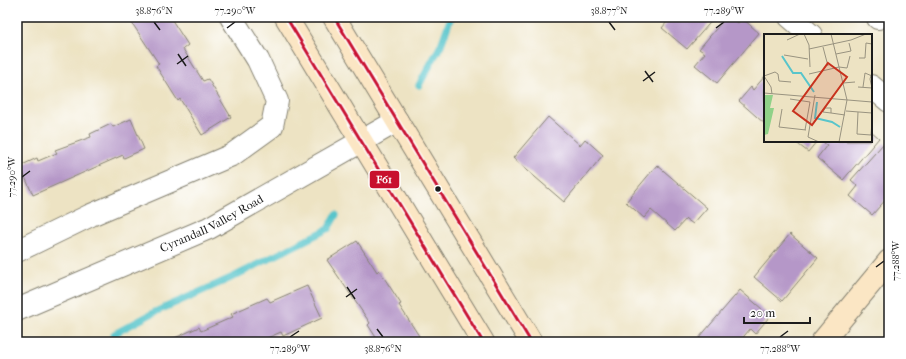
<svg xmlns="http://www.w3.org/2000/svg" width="906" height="359" font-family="'IM FELL French Canon',serif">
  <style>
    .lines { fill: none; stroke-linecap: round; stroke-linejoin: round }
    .stream { stroke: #58c5cb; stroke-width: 7 }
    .building { fill: #b597c8 }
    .street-casing { stroke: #848070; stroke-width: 24 }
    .secondary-casing { stroke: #848070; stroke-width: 24 }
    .street { stroke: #fff; stroke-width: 22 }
    .secondary { stroke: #fbe6c4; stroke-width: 22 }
    .bus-1-casing { stroke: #fff; stroke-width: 6 }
    .bus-1 { stroke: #c8102e; stroke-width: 3 }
    .ticks { fill: none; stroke: #1c1c1c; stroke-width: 1.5 }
    .bus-dot { fill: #1c1c1c; stroke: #fff; stroke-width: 1.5 }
    .labels { text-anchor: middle; stroke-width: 3.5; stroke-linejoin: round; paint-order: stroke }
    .street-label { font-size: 12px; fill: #1c1c1c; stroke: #fff }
    .inset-river { fill: none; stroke: #58c5cb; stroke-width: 2 }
    .inset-road { fill: none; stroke: #999380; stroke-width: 1 }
    .view { fill: #c8321e; fill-opacity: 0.15; stroke: #c8321e; stroke-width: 2 }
    .inset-edge { fill: none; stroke: #1c1c1c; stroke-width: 2 }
    .line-badge { stroke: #fff; stroke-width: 1.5 }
    .badge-label { font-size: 11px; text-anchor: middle; font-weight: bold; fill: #fff }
    .neatline { fill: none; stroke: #1c1c1c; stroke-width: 1.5 }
    .ticks-label { font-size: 10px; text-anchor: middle; fill: #1c1c1c }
  </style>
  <rect width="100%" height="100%" fill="#fff"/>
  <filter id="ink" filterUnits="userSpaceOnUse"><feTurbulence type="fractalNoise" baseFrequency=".025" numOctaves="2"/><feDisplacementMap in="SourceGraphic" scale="8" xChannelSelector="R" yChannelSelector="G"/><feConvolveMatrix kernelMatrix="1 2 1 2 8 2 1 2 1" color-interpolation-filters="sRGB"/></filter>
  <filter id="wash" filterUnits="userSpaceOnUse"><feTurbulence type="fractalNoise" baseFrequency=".012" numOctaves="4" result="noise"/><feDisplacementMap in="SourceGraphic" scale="16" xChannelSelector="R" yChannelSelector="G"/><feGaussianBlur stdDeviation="0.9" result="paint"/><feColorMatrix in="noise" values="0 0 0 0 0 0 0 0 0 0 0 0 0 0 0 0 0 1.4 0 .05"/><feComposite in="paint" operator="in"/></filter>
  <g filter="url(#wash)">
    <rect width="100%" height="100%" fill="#ede3c3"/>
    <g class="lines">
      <g class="stream">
        <path d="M 419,85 L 441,45 L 451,17"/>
        <path d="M 117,342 L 114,334 L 155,312 L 231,278 L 328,229 L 336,215"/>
      </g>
    </g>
    <g id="blocks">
      <g class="building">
        <path d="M 128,17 L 170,17 L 188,45 L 183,49 L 203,81 L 208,79 L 231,117 L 202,135 L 180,99 L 178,101 L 156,66 L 159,64 Z"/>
        <path d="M 671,17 L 715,17 L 687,49 L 662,28 Z"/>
        <path d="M 726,17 L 731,17 L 738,23 L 742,18 L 759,33 L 717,83 L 695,65 L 705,53 L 699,49 Z"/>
        <path d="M 765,76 L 765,124 L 739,101 L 751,87 L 753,90 Z"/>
        <path d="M 548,117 L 580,145 L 585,139 L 603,155 L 564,202 L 513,158 Z"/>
        <path d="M 131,119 L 144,149 L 124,158 L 123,155 L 33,195 L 20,166 L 37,158 L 38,161 L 57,153 L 55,150 L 91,137 L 90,134 L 111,124 L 113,127 Z"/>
        <path d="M 871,131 L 879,138 L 843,180 L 817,158 L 827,145 L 824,143 L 826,141 L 871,141 Z"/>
        <path d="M 794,141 L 817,141 L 808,152 Z"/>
        <path d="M 884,143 L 889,147 L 889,196 L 872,215 L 850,196 L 858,186 L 851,180 Z"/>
        <path d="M 657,165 L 707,208 L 693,224 L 686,219 L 675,231 L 651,210 L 644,218 L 626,202 Z"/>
        <path d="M 790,234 L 818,258 L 782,301 L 754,277 Z"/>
        <path d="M 357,241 L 377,272 L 379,270 L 401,304 L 399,305 L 419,336 L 417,338 L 420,342 L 379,342 L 368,325 L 370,323 L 327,260 Z"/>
        <path d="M 307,286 L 322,318 L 283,336 L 281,332 L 258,342 L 166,342 L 199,327 L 201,331 L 233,317 L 231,314 L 267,298 L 270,302 Z"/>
        <path d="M 740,290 L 770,316 L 755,334 L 750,329 L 739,342 L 704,342 L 699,338 Z"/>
      </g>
    </g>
  </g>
  <g filter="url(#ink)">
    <use href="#blocks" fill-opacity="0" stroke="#848070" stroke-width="1"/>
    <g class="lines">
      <g class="street-casing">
        <g id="street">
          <path d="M 790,17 L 811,35"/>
          <path d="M 878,18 L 879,17"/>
          <path d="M 871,86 L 889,101"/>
          <path d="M 17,251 L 91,215 L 232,155 L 272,126 L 277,101 L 258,60 L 231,17"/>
          <path id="s1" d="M 17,310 L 209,228 L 397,121"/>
        </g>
      </g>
      <g class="secondary-casing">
        <g id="secondary">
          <path d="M 286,17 L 483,342"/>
          <path d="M 334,17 L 531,342"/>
          <path d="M 822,342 L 889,261"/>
        </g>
      </g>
      <use href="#street" class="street"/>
      <use href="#secondary" class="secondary"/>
      <g class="bus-1-casing">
        <g id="bus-1">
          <path d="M 286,17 L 483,342"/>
          <path d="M 334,17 L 531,342"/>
        </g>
      </g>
      <use href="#bus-1" class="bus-1"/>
    </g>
  </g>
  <path class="ticks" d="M 154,22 L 160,30M 609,22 L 615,30M 227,28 L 235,22M 716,28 L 724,22M 178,54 L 186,66M 177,64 L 188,56M 645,71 L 653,82M 643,81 L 655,72M 22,177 L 30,171M 876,267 L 884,261M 347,287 L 355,299M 346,297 L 357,289M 377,329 L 383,337M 290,337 L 299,331M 780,337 L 788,331"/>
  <circle class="bus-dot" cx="438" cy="189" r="3.5"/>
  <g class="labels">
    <g class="street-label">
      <text dy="4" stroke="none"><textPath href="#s1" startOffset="213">Cyrandall Valley Road</textPath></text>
    </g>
  </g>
  <g transform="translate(764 34)">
    <rect width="108" height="108" fill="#ede3c3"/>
    <path d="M 0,61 L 9,61 L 6,74 L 10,74 L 4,100 L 0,101 Z" fill="#90d188"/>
    <path class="inset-river" d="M 18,22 L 29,39 L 37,39 L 50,58M 53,68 L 51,84 L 68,88 L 76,93"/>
    <path class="inset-road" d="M 40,0 L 45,11 L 46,33M 67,0 L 83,66 L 75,108M 23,6 L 36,0M 59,13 L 64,32M 45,15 L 87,6 L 102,0M 72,20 L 87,17 L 85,9M 20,21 L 44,25M 95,24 L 101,24 L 102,9 L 108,10M 108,38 L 106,45 L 108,54M 45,40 L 75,33 L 83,34 L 86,22M 0,42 L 11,38 L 14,40 L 15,47 L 27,48M 0,42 L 7,53 L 8,60M 79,49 L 91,48M 94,53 L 108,54M 99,53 L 101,39 L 108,42M 0,59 L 108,68M 51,61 L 44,103 L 55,108M 26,65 L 46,68 L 41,96M 18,75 L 15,93 L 42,96M 82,77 L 108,79M 94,78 L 93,100 L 107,101 L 108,87M 67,79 L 59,78 L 61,74 L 67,74 L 67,79 L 81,81"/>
    <path class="view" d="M 64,29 L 83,43 L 48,91 L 29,77 Z"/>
    <rect width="108" height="108" class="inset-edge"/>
  </g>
  <rect class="line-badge" x="369" y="170" width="31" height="19" rx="4" fill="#c8102e"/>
  <g class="badge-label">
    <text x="384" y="183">F61</text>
  </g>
  <rect width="906" height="359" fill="none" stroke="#fff" stroke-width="44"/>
  <path d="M744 317v6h66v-6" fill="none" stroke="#1c1c1c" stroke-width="2"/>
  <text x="750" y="317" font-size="12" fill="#1c1c1c" stroke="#ffffff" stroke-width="3" paint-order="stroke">20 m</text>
  <rect x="22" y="22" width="862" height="315" class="neatline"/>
  <g class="ticks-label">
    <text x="154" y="14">38.876°N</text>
    <text x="235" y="14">77.290°W</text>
    <text x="609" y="14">38.877°N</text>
    <text x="724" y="14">77.289°W</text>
    <text transform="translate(11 177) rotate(-90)" y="4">77.290°W</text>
    <text transform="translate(895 261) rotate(-90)" y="4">77.288°W</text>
    <text x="290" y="352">77.289°W</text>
    <text x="383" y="352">38.876°N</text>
    <text x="780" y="352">77.288°W</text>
  </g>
</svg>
